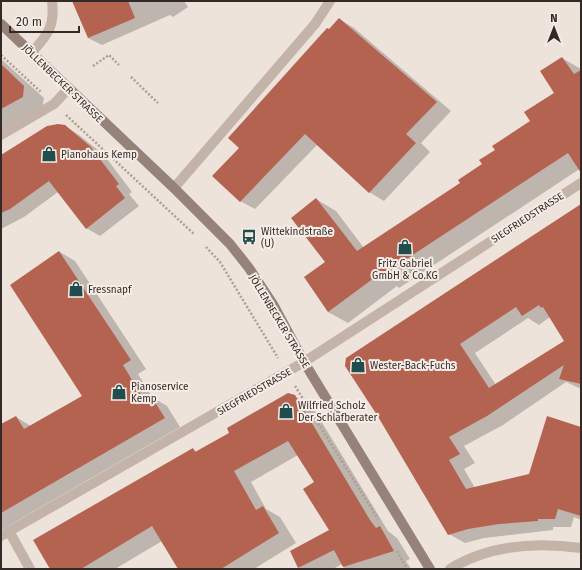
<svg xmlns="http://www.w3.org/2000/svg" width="582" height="570" font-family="'Fira Sans',sans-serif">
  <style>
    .shadow { fill: #0003; fill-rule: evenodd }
    .building { fill: #b56351; fill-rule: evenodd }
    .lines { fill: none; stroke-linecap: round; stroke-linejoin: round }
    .path { stroke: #af9d92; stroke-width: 2.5; stroke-dasharray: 2 2; stroke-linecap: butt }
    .service { stroke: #c4b3a8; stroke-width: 10 }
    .minor { stroke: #c4b3a8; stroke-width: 10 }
    .secondary { stroke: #97827a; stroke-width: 10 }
    .labels { text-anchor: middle; stroke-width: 4; stroke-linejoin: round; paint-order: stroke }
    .street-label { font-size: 10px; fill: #322a27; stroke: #f6ede6 }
    .poi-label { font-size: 10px; fill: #322a27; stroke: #f6ede6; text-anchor: start }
  </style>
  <rect width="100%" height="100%" fill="#ede3da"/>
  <g class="shadow">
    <path d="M 77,1 L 184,1 L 188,7 L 173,17 L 170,15 L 102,45 L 88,38 Z"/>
    <path d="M 339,19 L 354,28 L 451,111 L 421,143 L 430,152 L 384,201 L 369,192 L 317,145 L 255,209 L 240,201 L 240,148 Z"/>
    <path d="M 562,58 L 581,69 L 581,168 L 399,288 L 397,286 L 348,323 L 328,312 L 306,278 L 326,263 L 316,199 L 336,211 L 364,248 L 462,184 L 496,151 L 531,121 L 556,93 Z"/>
    <path d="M 1,59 L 44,98 L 42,108 L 1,131 Z"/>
    <path d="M 65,126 L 79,135 L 104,155 L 132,192 L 129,194 L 139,206 L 100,236 L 86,228 L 58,192 L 24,217 L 1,229 L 1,162 Z"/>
    <path d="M 581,204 L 581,389 L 566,382 L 503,425 L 464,446 L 475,463 L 464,469 L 475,488 L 530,475 L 581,428 L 581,520 L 574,517 L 571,527 L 553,527 L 553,530 L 484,538 L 465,543 L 449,534 L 378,414 ZM 550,317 L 565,341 L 496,385 L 475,353 L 528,318 L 539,325 Z"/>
    <path d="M 60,252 L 75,261 L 146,369 L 138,374 L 152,397 L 167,406 L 180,427 L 1,530 L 1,425 L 16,417 L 31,426 L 83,396 Z"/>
    <path d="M 294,396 L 312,406 L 388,531 L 397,538 L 410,559 L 406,561 L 411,569 L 345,569 L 342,564 L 333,569 L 302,569 L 299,567 L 331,531 L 315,482 L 298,455 L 251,482 L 266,509 L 280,517 L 296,543 L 254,569 L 179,569 L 162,541 L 115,569 L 50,569 L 193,449 L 198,452 Z"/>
  </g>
  <g class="building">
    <path d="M 72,1 L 128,1 L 135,18 L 88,38 Z"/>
    <path d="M 339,18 L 437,102 L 406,134 L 416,143 L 369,193 L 305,134 L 240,202 L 212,176 L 239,148 L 228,138 L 327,28 L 329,29 Z"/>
    <path d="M 562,57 L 574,74 L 581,70 L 581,173 L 568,153 L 379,277 L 378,275 L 328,312 L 304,277 L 325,262 L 291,218 L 316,198 L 357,251 L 460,183 L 458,180 L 482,164 L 479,160 L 495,150 L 492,146 L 530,121 L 524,112 L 554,93 L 540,71 Z"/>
    <path d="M 1,64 L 24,86 L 23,97 L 1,109 Z"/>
    <path d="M 58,124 L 65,125 L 90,146 L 119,184 L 116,186 L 125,198 L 86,229 L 49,181 L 10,209 L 1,213 L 1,155 L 47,126 Z"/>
    <path d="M 581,204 L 581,384 L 559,379 L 564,365 L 487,416 L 449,437 L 460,454 L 449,460 L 466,489 L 529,474 L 547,416 L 581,427 L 581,516 L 558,509 L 555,519 L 538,519 L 538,521 L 499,524 L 468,529 L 448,535 L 377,415 L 345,366 L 346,358 ZM 539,305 L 541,308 L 543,307 L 564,341 L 489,388 L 460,344 L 516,307 L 522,316 Z"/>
    <path d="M 59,251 L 131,360 L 123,365 L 144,400 L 151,396 L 165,418 L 1,513 L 1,424 L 16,416 L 24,429 L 82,396 L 10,285 Z"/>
    <path d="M 288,393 L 295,395 L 370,520 L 376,528 L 380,526 L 394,551 L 343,567 L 334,550 L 298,568 L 290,551 L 329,530 L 303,489 L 314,482 L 288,441 L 234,471 L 256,510 L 263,506 L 279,533 L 221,569 L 178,569 L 152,526 L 81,569 L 50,569 L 33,540 L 193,448 L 195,452 L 229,433 L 227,428 Z"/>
  </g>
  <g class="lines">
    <g class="path">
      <path d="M 1,55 L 42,93"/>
      <path d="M 93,66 L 109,55 L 119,65"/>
      <path d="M 131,77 L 158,103"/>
      <path d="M 66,115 L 194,234"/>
      <path d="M 206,247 L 220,262 L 278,358"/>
      <path d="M 295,386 L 378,519"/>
      <path d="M 397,551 L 407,569"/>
    </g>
    <path class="service" d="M 174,188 L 315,24 L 330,1"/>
    <g class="minor">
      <path d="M 32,52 C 48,35 55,26 52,1"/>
      <path d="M 1,135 L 54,104 L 69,88"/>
      <path d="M 9,531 L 30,569"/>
      <path d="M 1,536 L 304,362 L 581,183"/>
      <path d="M 450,569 C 490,544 536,542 581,548"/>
    </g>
    <path class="secondary" d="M 1,24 L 174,188 L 230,244 L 249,268 L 274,306 L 304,362 L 430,569"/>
  </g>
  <defs>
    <g id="shop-bare" transform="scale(1.2)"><path d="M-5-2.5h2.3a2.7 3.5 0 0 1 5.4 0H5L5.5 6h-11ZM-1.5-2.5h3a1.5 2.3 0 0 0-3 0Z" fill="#224d4d" stroke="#f6ede6" stroke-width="2.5" paint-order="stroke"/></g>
    <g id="bus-bare" transform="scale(1.2)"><path d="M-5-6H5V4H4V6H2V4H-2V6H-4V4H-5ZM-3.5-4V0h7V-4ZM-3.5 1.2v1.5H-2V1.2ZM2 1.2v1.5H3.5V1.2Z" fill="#224d4d" stroke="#f6ede6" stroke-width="2.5" paint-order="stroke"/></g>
  </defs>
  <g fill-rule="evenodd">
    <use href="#shop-bare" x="49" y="154"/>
    <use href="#bus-bare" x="249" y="237"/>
    <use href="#shop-bare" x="405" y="247"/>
    <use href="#shop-bare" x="76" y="289"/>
    <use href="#shop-bare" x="358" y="365"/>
    <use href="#shop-bare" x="119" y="392"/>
    <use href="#shop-bare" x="286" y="411"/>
  </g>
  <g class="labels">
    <g class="street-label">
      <text transform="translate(63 83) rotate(44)" y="4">JÖLLENBECKER STRASSE</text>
      <text transform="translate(527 217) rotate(-33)" y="4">SIEGFRIEDSTRASSE</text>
      <text transform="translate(280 321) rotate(59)" y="4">JÖLLENBECKER STRASSE</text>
      <text transform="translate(254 391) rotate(-30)" y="4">SIEGFRIEDSTRASSE</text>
    </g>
    <g class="poi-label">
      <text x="61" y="158">Pianohaus Kemp</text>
      <text x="261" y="235">Wittekindstraße<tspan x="261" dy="12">(U)</tspan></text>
      <text x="405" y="267" text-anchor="middle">Fritz Gabriel<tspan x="405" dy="12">GmbH &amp; Co.KG</tspan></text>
      <text x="88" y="293">Fressnapf</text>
      <text x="370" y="369">Wester-Back-Fuchs</text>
      <text x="131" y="390">Pianoservice<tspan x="131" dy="12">Kemp</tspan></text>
      <text x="298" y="409">Wilfried Scholz<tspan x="298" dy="12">Der Schlafberater</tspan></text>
    </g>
  </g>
  <rect width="582" height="570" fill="none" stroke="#322a27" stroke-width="4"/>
  <g transform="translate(554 28)" stroke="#f6ede6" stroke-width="3" paint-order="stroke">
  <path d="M0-3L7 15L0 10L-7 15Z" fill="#322a27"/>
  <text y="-6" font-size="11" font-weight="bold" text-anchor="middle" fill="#322a27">N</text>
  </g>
  <path d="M10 26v6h69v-6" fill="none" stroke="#322a27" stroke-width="2"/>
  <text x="16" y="26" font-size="12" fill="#322a27" stroke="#f6ede6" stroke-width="3" paint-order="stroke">20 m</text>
</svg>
